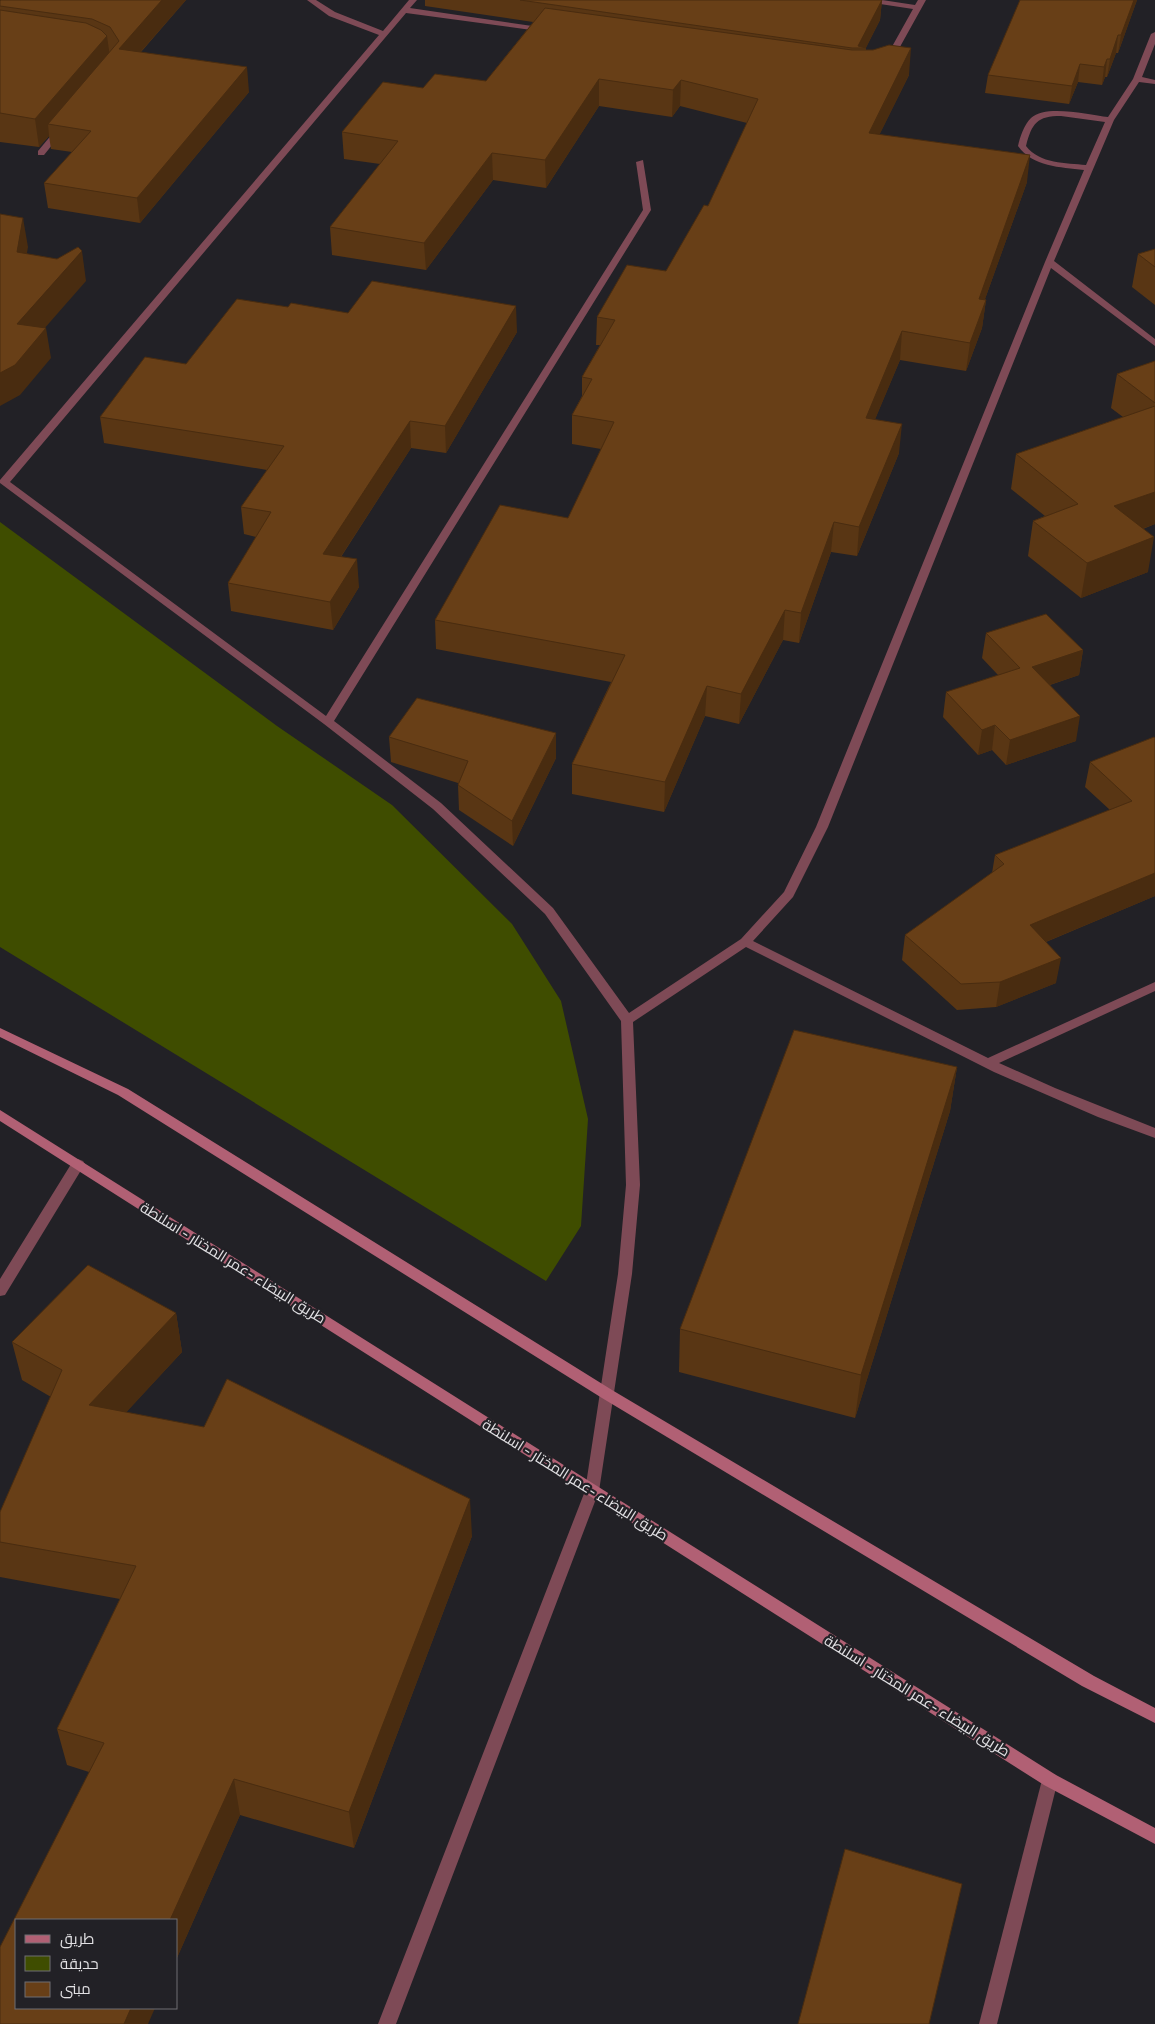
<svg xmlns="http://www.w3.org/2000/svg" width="1155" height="2024" font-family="Georgia,Cairo,serif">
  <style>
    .green { fill: #3f4d00 }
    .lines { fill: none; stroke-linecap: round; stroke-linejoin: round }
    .service { fill: #7e4a56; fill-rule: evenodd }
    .minor { fill: #7e4a56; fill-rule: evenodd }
    .secondary { fill: #b16074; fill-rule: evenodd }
    .wall { fill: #593614 }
    .shaded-wall { fill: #492c10 }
    .building { fill: #683f17; stroke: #492c10 }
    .labels { text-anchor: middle; stroke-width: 4.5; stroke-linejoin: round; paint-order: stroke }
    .street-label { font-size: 15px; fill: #e2e1e4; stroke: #222126 }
  </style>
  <rect width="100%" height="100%" fill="#222126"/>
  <path class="green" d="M 0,522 L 277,726 L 392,805 L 512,924 L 561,1001 L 588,1119 L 581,1226 L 546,1281 L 0,947 Z"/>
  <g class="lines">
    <g class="service">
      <path d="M 58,127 L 65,129 L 44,155 L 38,155 L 38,151 Z"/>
      <path d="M 1050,1773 L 1056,1775 L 1058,1780 L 997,2024 L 979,2024 L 1042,1780 L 1044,1775 Z"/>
    </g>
    <g class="minor">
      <path d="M 307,0 L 316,0 L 335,12 L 383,31 L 409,0 L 417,0 L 410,8 L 546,28 L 550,30 L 546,32 L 406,13 L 10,482 L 326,716 L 643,210 L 636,162 L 643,160 L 651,210 L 334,721 L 441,803 L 553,908 L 629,1013 L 741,939 L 784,892 L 816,827 L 1045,262 L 1084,170 C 1060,167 1033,167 1018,146 C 1020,137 1024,125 1031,118 C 1046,104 1089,115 1108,117 L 1133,79 L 1151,34 L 1155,32 L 1155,44 L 1142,77 L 1155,80 L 1155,84 L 1139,82 L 1114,120 L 1054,261 L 1155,339 L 1155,346 L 1051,268 L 828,827 L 793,897 L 753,941 L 988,1058 L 1155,982 L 1155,991 L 999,1063 L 1055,1088 L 1155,1128 L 1155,1138 L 1098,1117 L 994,1072 L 746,947 L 633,1022 L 640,1185 L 632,1274 L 599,1491 L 396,2024 L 378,2024 L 585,1491 L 618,1274 L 626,1185 L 621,1021 L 545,914 L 433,809 L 324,724 L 0,483 L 0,480 L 379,35 L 329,16 ZM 1061,116 L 1105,122 L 1086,165 C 1066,163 1040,164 1026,146 C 1032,123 1037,116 1061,116 Z"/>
      <path d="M 863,0 L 882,0 L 915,5 L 918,0 L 926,0 L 891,63 L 884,61 L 913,9 L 867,2 Z"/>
      <path d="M 78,1159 L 83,1161 L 85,1164 L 83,1167 L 5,1295 L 0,1296 L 0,1279 L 73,1161 Z"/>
    </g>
    <g class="secondary">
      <path d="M 0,1028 L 128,1089 L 612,1390 L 1094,1676 L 1155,1708 L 1155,1723 L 1082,1686 L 602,1398 L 118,1095 L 0,1037 Z"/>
      <path d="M 0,1110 L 1056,1775 L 1155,1828 L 1155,1844 L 1044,1785 L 0,1121 Z"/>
    </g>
  </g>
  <g class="wall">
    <path d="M 1,0 L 186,0 L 141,52 L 249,92 L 140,223 L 48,208 L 44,183 L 72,152 L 51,149 L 49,136 L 39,147 L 0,142 L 0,1 Z"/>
    <path d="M 425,0 L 882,0 L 880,20 L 866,47 L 866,50 L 909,75 L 879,135 L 1027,182 L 985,299 L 986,300 L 982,328 L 966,371 L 900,360 L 875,419 L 899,453 L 857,556 L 831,552 L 799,643 L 783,640 L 739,724 L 705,716 L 664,812 L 572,794 L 572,764 L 611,682 L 436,649 L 435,620 L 568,518 L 601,449 L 572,444 L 572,415 L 582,396 L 582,377 L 600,345 L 596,345 L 597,317 L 666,271 L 708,206 L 747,123 L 680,106 L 672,117 L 599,106 L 546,188 L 493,180 L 426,270 L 332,255 L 330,227 L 380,164 L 344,159 L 342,132 L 423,88 L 486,81 L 533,22 L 425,6 Z"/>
    <path d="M 1137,0 L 1118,53 L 1116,53 L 1107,77 L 1105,77 L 1102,85 L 1078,82 L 1069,104 L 985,93 L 988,75 Z"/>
    <path d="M 1155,249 L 1155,305 L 1132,287 L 1138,254 Z"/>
    <path d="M 288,307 L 517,332 L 446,453 L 411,448 L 341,557 L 359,587 L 333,630 L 231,611 L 228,583 L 256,537 L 244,534 L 241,507 L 267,470 L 104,443 L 100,417 Z"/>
    <path d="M 1155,361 L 1155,524 L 1143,529 L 1148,572 L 1081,598 L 1028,556 L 1033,521 L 1045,516 L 1011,489 L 1016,454 L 1123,417 L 1111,408 L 1117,374 Z"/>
    <path d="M 986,633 L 1083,650 L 1079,675 L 1050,685 L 1076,741 L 1006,765 L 992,750 L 978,755 L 943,717 L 946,692 L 998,675 L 982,658 Z"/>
    <path d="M 556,733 L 556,758 L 513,846 L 459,810 L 458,785 L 458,783 L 391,762 L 389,737 Z"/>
    <path d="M 1155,738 L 1155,896 L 1046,942 L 1056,983 L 996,1007 L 957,1010 L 902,960 L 905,935 L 992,873 L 995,855 L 1110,810 L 1085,787 L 1090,762 Z"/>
    <path d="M 957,1067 L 950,1111 L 855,1418 L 679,1372 L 680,1329 Z"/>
    <path d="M 176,1313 L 182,1352 L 126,1412 L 472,1536 L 354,1848 L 240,1815 L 176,1960 L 176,1920 L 89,1772 L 67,1765 L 57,1729 L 120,1599 L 0,1577 L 0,1512 L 51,1397 L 22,1380 L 12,1342 Z"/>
  </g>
  <g class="shaded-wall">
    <path d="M 162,0 L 186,0 L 122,73 L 119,49 Z"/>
    <path d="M 882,0 L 880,20 L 866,48 L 858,46 Z"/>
    <path d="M 1134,0 L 1137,0 L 1118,53 L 1121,35 Z"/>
    <path d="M 1118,35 L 1116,53 L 1107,77 L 1110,59 Z"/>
    <path d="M 107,36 L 111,64 L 48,124 L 49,136 L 39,147 L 35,119 Z"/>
    <path d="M 911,48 L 909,75 L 867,160 L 869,133 Z"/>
    <path d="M 1107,59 L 1105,77 L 1102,85 L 1104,67 Z"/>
    <path d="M 1080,64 L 1078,82 L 1069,104 L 1072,86 Z"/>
    <path d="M 247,67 L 249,92 L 140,223 L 137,198 Z"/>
    <path d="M 599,79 L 599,106 L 546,188 L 545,160 Z"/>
    <path d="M 681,80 L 680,106 L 672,117 L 673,90 Z"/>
    <path d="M 492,153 L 493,180 L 426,270 L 424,243 Z"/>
    <path d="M 1030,155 L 1027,182 L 975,327 L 979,299 Z"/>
    <path d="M 23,218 L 28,247 L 22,281 L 17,252 Z"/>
    <path d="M 82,251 L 86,281 L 22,354 L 17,324 Z"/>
    <path d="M 986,300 L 982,328 L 966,371 L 970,343 Z"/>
    <path d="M 516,306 L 517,332 L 446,453 L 445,426 Z"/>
    <path d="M 46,328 L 51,358 L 20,395 L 0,406 L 0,373 Z"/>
    <path d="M 902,331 L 900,360 L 864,446 L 866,418 Z"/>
    <path d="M 410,421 L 411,448 L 325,581 L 323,554 Z"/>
    <path d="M 902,424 L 899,453 L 857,556 L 859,527 Z"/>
    <path d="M 1155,492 L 1155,524 L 1108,541 L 1114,506 Z"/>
    <path d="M 834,522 L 831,552 L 799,643 L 801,613 Z"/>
    <path d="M 1154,537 L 1148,572 L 1081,598 L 1087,563 Z"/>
    <path d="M 357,559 L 359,587 L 333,630 L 330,602 Z"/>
    <path d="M 785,610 L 783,640 L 739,724 L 741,694 Z"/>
    <path d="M 1083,650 L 1079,675 L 1028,692 L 1032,667 Z"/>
    <path d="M 707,686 L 705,716 L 664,812 L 665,782 Z"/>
    <path d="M 1080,716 L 1076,741 L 1006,765 L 1010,740 Z"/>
    <path d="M 995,725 L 992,750 L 978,755 L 982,730 Z"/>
    <path d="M 556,733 L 556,758 L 513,846 L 512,821 Z"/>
    <path d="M 1155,873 L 1155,896 L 1026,950 L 1030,925 Z"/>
    <path d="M 1061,958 L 1056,983 L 996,1007 L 1000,982 Z"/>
    <path d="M 957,1067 L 950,1111 L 855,1418 L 861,1375 Z"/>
    <path d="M 176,1313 L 182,1352 L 98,1443 L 89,1405 Z"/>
    <path d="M 470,1499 L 472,1536 L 354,1848 L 349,1812 Z"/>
    <path d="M 234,1779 L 240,1815 L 176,1960 L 176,1920 L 170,1920 Z"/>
    <path d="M 131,2008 L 155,2008 L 148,2024 L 124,2024 Z"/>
  </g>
  <g class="building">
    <path d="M 1,0 L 162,0 L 119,49 L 247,67 L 137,198 L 44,183 L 91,131 L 48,124 L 119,41 L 110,27 L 92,19 L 0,6 L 0,1 Z"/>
    <path d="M 520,0 L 882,0 L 858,46 L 866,48 L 852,48 Z"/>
    <path d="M 1020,0 L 1134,0 L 1121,35 L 1118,35 L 1110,59 L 1107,59 L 1104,67 L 1080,64 L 1072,86 L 988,75 Z"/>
    <path d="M 545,8 L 852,50 L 873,50 L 889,45 L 911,48 L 869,133 L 1030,155 L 979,299 L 986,300 L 970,343 L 902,331 L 866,418 L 902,424 L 859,527 L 834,522 L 801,613 L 785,610 L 741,694 L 707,686 L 665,782 L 572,764 L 625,655 L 435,620 L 500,505 L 568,518 L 614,422 L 572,415 L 592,379 L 582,377 L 615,320 L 597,317 L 627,265 L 666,271 L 704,205 L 708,206 L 758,99 L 681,80 L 673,90 L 599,79 L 545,160 L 492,153 L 424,243 L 330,227 L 398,141 L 342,132 L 383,82 L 423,88 L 435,74 L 486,81 Z"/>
    <path d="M 0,10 L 86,23 L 101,30 L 107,36 L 35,119 L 0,113 Z"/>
    <path d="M 0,214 L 23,218 L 17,252 L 57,259 L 78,247 L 82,251 L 17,324 L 46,328 L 15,365 L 0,373 Z"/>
    <path d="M 1155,249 L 1155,267 L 1138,254 Z"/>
    <path d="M 372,281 L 516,306 L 445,426 L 410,421 L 323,554 L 357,559 L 330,602 L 228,583 L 271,512 L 241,507 L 284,446 L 100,417 L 145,357 L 186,364 L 237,299 L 288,307 L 291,303 L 348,313 Z"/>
    <path d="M 1155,361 L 1155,403 L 1117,374 Z"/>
    <path d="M 1155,406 L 1155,492 L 1114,506 L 1154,537 L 1087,563 L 1033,521 L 1078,504 L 1016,454 Z"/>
    <path d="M 1046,614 L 1083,650 L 1032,667 L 1080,716 L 1010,740 L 995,725 L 982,730 L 946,692 L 1020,668 L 986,633 Z"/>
    <path d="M 417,698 L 556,733 L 512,821 L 458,785 L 468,761 L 389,737 Z"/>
    <path d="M 1154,737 L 1155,738 L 1155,873 L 1030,925 L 1061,958 L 1000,982 L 961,984 L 905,935 L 1004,864 L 995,855 L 1132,801 L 1090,762 Z"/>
    <path d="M 794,1030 L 957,1067 L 861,1375 L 680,1329 Z"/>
    <path d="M 88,1265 L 176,1313 L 89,1405 L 204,1427 L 227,1379 L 470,1499 L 349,1812 L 234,1779 L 170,1920 L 16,1920 L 16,2008 L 131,2008 L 124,2024 L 0,2024 L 0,1947 L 104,1743 L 57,1729 L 136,1566 L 0,1542 L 0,1512 L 62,1370 L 12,1342 Z"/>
    <path d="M 845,1849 L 962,1884 L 929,2024 L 798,2024 Z"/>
  </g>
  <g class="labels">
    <g class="street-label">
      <text transform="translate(233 1263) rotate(32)" y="5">طريق البيضاء -عمر المختار - اسلنطة</text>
      <text transform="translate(575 1480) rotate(32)" y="5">طريق البيضاء -عمر المختار - اسلنطة</text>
      <text transform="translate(917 1696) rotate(32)" y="5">طريق البيضاء -عمر المختار - اسلنطة</text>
    </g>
  </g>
  <rect x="15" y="1919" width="162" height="90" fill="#222126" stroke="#6f6e72"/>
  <rect x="25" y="1935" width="25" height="8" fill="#b16074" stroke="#6f6e72"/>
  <text x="60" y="1944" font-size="15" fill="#e2e1e4">طريق</text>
  <rect x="25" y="1956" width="25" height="15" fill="#3f4d00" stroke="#6f6e72"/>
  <text x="60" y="1969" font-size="15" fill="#e2e1e4">حديقة</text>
  <rect x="25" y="1982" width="25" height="15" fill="#683f17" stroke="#6f6e72"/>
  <text x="60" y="1994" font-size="15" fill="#e2e1e4">مبنى</text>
</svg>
